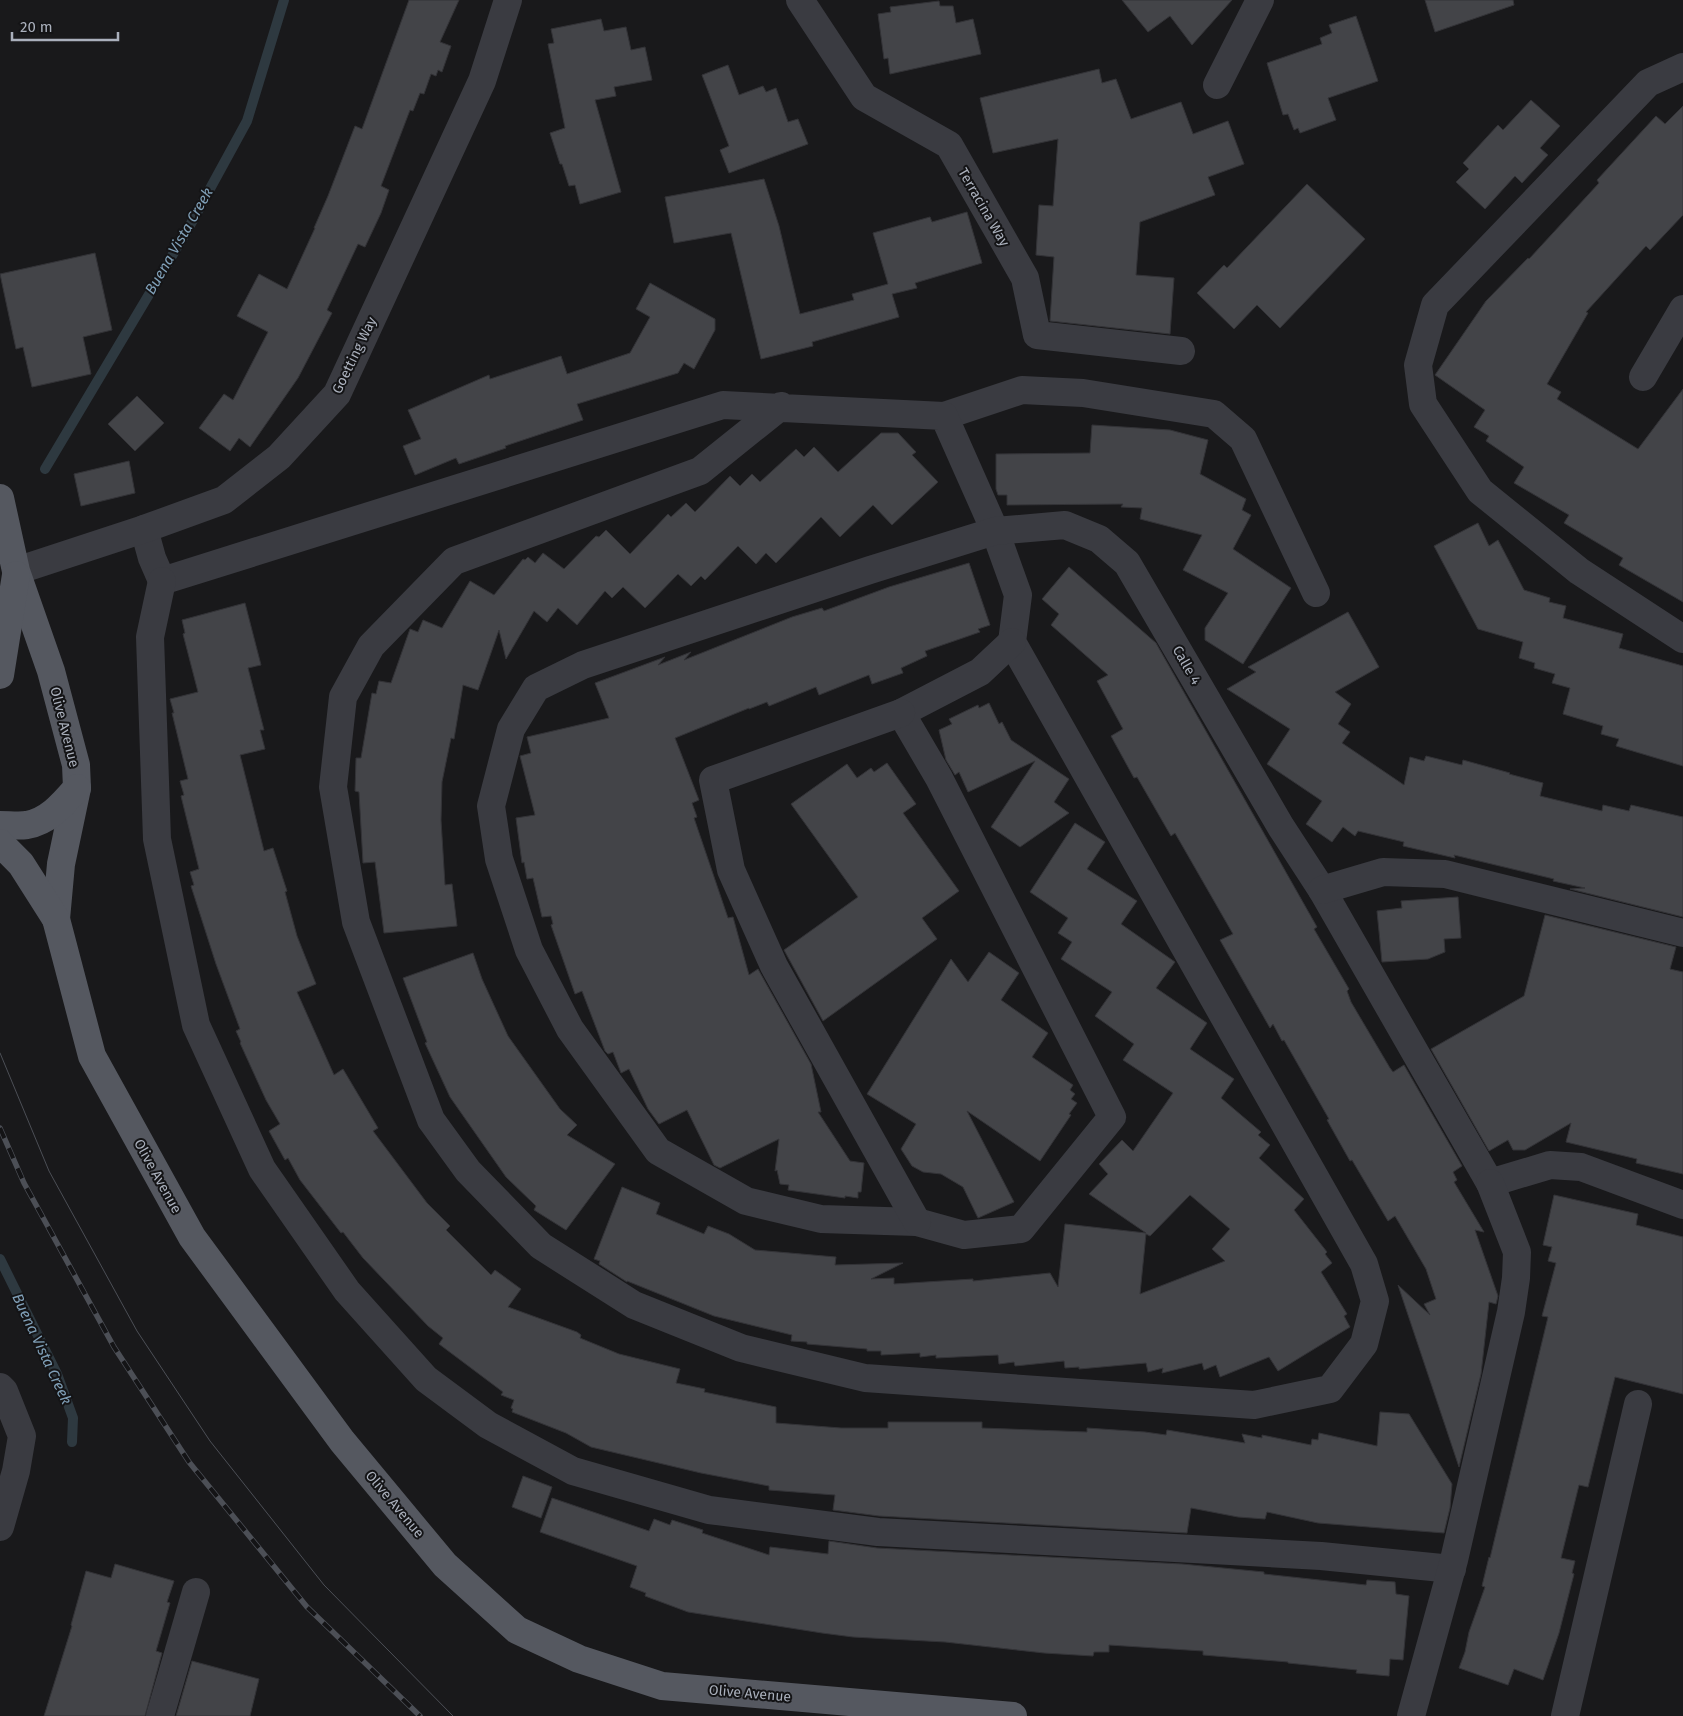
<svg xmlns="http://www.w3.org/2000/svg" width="1683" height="1716" font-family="'Fira Sans',sans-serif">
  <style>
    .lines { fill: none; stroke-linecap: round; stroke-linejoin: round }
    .stream { stroke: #2e3940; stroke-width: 10 }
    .building { fill: #434448; stroke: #333337; fill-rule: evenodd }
    .minor { stroke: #3a3b41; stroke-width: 28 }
    .major { stroke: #555860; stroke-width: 28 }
    .tram { stroke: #4c4f56; stroke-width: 1 }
    .rail-casing { stroke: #4c4f56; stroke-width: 5.5 }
    .rail { stroke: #141416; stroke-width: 4; stroke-dasharray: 11; stroke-linecap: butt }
    .labels { text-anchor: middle; stroke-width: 4; stroke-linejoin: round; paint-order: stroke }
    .street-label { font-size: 14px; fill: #aab0bc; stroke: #141416 }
    .water-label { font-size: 15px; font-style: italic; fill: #80a0b8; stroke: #141416 }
  </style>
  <rect width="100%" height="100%" fill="#19191b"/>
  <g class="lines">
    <g class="stream">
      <path d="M 45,469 L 188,229 L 247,121 L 284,0"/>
      <path d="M 0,1259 L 57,1374 L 73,1418 L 72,1442"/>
    </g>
  </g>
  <g class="building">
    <path d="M 409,0 L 459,0 L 440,42 L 451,46 L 442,72 L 438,70 L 436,76 L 431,74 L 424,94 L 420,93 L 413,111 L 410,110 L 381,186 L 389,190 L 381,213 L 365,247 L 358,244 L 327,310 L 332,313 L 298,378 L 250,447 L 239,438 L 230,451 L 199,428 L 224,394 L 233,400 L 268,332 L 237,316 L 259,274 L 287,289 L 315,228 L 314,228 L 328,196 L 355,126 L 362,129 Z"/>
    <path d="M 1122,0 L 1232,0 L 1192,45 L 1170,16 L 1148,32 Z"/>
    <path d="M 1425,0 L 1513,0 L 1514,5 L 1435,32 Z"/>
    <path d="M 939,1 L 940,6 L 953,6 L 956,23 L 973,19 L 981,54 L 890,74 L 888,58 L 884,59 L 878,14 L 891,12 L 890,7 Z"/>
    <path d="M 1356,16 L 1378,81 L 1328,98 L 1336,120 L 1300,133 L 1298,128 L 1294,130 L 1288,114 L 1283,115 L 1267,63 L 1322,44 L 1320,38 L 1332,33 L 1329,25 Z"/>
    <path d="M 601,19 L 604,31 L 626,27 L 631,50 L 645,47 L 652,80 L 614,87 L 616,96 L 595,100 L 621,192 L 580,204 L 575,185 L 569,186 L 562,164 L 560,164 L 550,133 L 565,128 L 548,44 L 554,43 L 551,29 Z"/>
    <path d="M 728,65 L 739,95 L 763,86 L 766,92 L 776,88 L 788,122 L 798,119 L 808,144 L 729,173 L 720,150 L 729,146 L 702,75 Z"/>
    <path d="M 1099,69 L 1102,83 L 1116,79 L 1131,119 L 1181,102 L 1193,134 L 1228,121 L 1244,164 L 1208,177 L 1215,195 L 1140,222 L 1136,275 L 1174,278 L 1170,334 L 1050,321 L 1054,257 L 1036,255 L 1039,205 L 1053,206 L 1058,139 L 993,153 L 980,98 Z"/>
    <path d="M 1531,100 L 1560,126 L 1540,148 L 1548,155 L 1522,183 L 1515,176 L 1485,209 L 1456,182 L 1469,169 L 1463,163 L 1498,125 L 1503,130 Z"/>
    <path d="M 1683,106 L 1683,215 L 1650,250 L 1646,246 L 1586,312 L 1588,313 L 1547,384 L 1561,392 L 1557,399 L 1638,449 L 1683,389 L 1683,602 L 1619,565 L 1623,558 L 1564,523 L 1569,515 L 1514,483 L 1524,467 L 1486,441 L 1489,436 L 1474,427 L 1485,410 L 1435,375 L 1486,301 L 1528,258 L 1529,259 L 1599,183 L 1597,180 L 1656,116 L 1665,124 Z"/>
    <path d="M 764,179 L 779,226 L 800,314 L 854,300 L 852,294 L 888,284 L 873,233 L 930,217 L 932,222 L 967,212 L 982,263 L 915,283 L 917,288 L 892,294 L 899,317 L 812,342 L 813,346 L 761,359 L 731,233 L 674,243 L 665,197 Z"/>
    <path d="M 1307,184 L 1365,239 L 1280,328 L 1257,305 L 1234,329 L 1197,293 L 1224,265 L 1227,268 Z"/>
    <path d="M 95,253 L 112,330 L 83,337 L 91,374 L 32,387 L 23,347 L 16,349 L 0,274 Z"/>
    <path d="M 650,283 L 715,319 L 715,330 L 694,369 L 684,363 L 678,373 L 577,404 L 583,420 L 505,446 L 506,448 L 459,464 L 456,458 L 415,475 L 403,446 L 421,439 L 408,410 L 489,375 L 490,379 L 561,356 L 567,374 L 630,353 L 650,317 L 636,309 Z"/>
    <path d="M 137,396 L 164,423 L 135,451 L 108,424 Z"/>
    <path d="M 1092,425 L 1170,430 L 1208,440 L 1200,474 L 1246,499 L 1242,510 L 1251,515 L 1233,549 L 1291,588 L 1243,664 L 1205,640 L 1205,628 L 1228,593 L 1183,570 L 1202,535 L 1140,519 L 1142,508 L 1121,507 L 1123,504 L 1007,505 L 1007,495 L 998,495 L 996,489 L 996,454 L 1090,453 Z"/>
    <path d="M 881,433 L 898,433 L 916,452 L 912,455 L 938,482 L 892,525 L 873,505 L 840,537 L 821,517 L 776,563 L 766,553 L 756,564 L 738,546 L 705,580 L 701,576 L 691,586 L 678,574 L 645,608 L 623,587 L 612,598 L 605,591 L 577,625 L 558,608 L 547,622 L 534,611 L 506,659 L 499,630 L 478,690 L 463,685 L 454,739 L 451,738 L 442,782 L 441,820 L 445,885 L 452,884 L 457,926 L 384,933 L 375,862 L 363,863 L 359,792 L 355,791 L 356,758 L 361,758 L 372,693 L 376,694 L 379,681 L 391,683 L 410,629 L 418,632 L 423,620 L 442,628 L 470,581 L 494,595 L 523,559 L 525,560 L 528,557 L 535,563 L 543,553 L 564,569 L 596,536 L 599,537 L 606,530 L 630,554 L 668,514 L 671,517 L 686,503 L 695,512 L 730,476 L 740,486 L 752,474 L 760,482 L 796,449 L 804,457 L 814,447 L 838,472 Z"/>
    <path d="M 129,461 L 135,493 L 81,506 L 74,474 Z"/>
    <path d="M 1478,523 L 1489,546 L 1498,540 L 1524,590 L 1550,598 L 1549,602 L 1566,606 L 1563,618 L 1623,634 L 1619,648 L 1683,666 L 1683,766 L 1616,746 L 1619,739 L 1601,734 L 1603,726 L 1563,714 L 1570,688 L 1552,683 L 1555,674 L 1534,668 L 1535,663 L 1519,658 L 1523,642 L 1478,629 L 1434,546 Z"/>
    <path d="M 969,563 L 990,625 L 978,629 L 980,632 L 925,651 L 927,656 L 901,668 L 903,673 L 872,684 L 869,675 L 819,695 L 816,687 L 769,706 L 767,702 L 749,709 L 749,708 L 675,738 L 699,800 L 692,803 L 697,817 L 694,818 L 728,918 L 733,917 L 749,975 L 758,969 L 811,1064 L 821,1112 L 818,1112 L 850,1161 L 864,1163 L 861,1192 L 858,1192 L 858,1198 L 845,1196 L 845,1198 L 788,1190 L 789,1185 L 780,1184 L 777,1170 L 775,1171 L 779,1139 L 720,1168 L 714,1165 L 687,1110 L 659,1124 L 648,1109 L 629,1069 L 621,1073 L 613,1052 L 608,1054 L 605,1051 L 582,991 L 575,994 L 551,925 L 553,924 L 551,916 L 542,917 L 533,878 L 527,879 L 524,862 L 522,863 L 516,818 L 535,815 L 520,756 L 531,753 L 527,737 L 609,718 L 595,683 L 665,657 L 658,665 L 691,652 L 684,660 L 792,617 L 822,608 L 824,611 L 889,587 Z"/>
    <path d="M 1069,567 L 1156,643 L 1317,927 L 1314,929 L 1349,989 L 1347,991 L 1351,1002 L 1390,1068 L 1393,1072 L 1404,1065 L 1462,1166 L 1453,1172 L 1457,1180 L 1454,1182 L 1484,1232 L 1475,1230 L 1498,1296 L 1496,1304 L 1489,1302 L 1481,1374 L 1459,1467 L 1398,1285 L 1430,1315 L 1424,1304 L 1436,1299 L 1426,1269 L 1395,1216 L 1388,1221 L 1352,1160 L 1350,1161 L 1327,1120 L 1329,1119 L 1284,1040 L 1282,1041 L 1273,1024 L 1270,1028 L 1220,940 L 1233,934 L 1175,833 L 1171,836 L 1137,777 L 1134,778 L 1111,736 L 1123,729 L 1097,681 L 1108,675 L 1051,625 L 1059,614 L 1042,599 Z"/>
    <path d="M 245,603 L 261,665 L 248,668 L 264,730 L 260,730 L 265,749 L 240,755 L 264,851 L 273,848 L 287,891 L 285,892 L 297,936 L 316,984 L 297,992 L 334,1075 L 343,1069 L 378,1128 L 373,1131 L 427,1203 L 450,1226 L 446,1230 L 491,1275 L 495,1270 L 521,1289 L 508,1307 L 577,1332 L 581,1335 L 580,1338 L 619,1354 L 680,1369 L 676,1383 L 705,1389 L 704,1392 L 776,1407 L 776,1423 L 841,1428 L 888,1428 L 888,1422 L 982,1422 L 982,1428 L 1087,1432 L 1087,1428 L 1145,1432 L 1166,1435 L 1167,1430 L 1245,1443 L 1242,1434 L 1262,1438 L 1262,1435 L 1311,1445 L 1312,1439 L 1318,1440 L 1319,1433 L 1377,1446 L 1380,1412 L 1409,1414 L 1452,1484 L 1450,1508 L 1444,1533 L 1318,1523 L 1267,1512 L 1265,1519 L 1238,1517 L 1191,1508 L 1187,1533 L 879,1516 L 833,1510 L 835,1495 L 769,1490 L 769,1486 L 701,1473 L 591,1447 L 566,1433 L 512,1412 L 513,1409 L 511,1408 L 514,1400 L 501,1395 L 503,1392 L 439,1344 L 443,1338 L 428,1326 L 363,1258 L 343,1232 L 341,1233 L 300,1180 L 288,1158 L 285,1160 L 269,1131 L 280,1124 L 266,1100 L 240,1043 L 241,1042 L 236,1031 L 240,1029 L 216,964 L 191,886 L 194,885 L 190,872 L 199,869 L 181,796 L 184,795 L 180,781 L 188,779 L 172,713 L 174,713 L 170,699 L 198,692 L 183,634 L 185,633 L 182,620 Z"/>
    <path d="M 1348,612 L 1379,667 L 1335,692 L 1351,704 L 1338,724 L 1350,732 L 1342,743 L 1404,785 L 1410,757 L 1424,761 L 1426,756 L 1462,765 L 1463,760 L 1510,773 L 1509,774 L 1543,783 L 1540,796 L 1602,811 L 1603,805 L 1629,811 L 1631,805 L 1683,817 L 1683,917 L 1570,889 L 1585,888 L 1553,881 L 1554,879 L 1454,855 L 1455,858 L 1403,846 L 1404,842 L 1358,831 L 1355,836 L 1343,827 L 1332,842 L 1306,824 L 1322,801 L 1267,764 L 1290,729 L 1227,689 L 1256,672 L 1248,667 Z"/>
    <path d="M 989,703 L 999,724 L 1002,722 L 1011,740 L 1069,779 L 1054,802 L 1069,813 L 1020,847 L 991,827 L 1035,761 L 968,792 L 959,772 L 955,775 L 946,760 L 939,730 L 952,724 L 949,719 L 978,705 L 979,708 Z"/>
    <path d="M 887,763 L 916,804 L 903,813 L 959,891 L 922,918 L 937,939 L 823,1021 L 784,950 L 858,897 L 791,804 L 847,764 L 857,778 L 871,768 L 874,772 Z"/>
    <path d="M 1075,823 L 1105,842 L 1087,869 L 1137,901 L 1121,924 L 1175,962 L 1156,988 L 1207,1023 L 1190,1049 L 1234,1079 L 1221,1098 L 1261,1132 L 1258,1135 L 1270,1145 L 1259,1158 L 1304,1199 L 1294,1210 L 1327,1252 L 1325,1254 L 1332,1263 L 1321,1272 L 1347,1314 L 1344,1316 L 1350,1327 L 1278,1371 L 1269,1357 L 1220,1377 L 1216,1365 L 1204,1370 L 1202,1363 L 1162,1373 L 1163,1368 L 1148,1372 L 1146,1363 L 1079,1369 L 1079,1367 L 1065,1368 L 1064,1361 L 1015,1366 L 1014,1362 L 999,1364 L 998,1355 L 936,1358 L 936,1355 L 920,1357 L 920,1353 L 881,1355 L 881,1351 L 867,1351 L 867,1349 L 807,1344 L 807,1342 L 791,1341 L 792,1335 L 714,1316 L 627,1281 L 627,1282 L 599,1264 L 600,1261 L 594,1259 L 622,1187 L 660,1203 L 656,1214 L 704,1234 L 708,1226 L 729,1234 L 755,1250 L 836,1257 L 835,1265 L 903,1263 L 871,1279 L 894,1278 L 894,1284 L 973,1279 L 973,1281 L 1050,1273 L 1058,1287 L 1065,1224 L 1146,1233 L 1089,1194 L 1108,1174 L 1099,1164 L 1122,1140 L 1133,1151 L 1173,1093 L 1123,1060 L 1134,1044 L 1095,1016 L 1112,992 L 1061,959 L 1072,942 L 1058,933 L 1068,918 L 1030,892 ZM 1190,1195 L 1230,1229 L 1212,1249 L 1225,1261 L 1140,1294 L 1146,1234 L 1150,1236 Z"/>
    <path d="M 1458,897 L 1461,938 L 1444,939 L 1445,952 L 1428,959 L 1382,962 L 1377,911 L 1402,908 L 1401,901 Z"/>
    <path d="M 1545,915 L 1676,947 L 1670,969 L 1683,972 L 1683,1174 L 1636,1163 L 1637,1159 L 1566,1142 L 1571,1123 L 1525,1150 L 1513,1150 L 1508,1140 L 1489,1151 L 1431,1049 L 1524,996 Z"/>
    <path d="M 989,952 L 1019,973 L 1001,1000 L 1048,1033 L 1032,1057 L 1073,1085 L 1070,1090 L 1075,1094 L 1071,1099 L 1077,1103 L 1069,1114 L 1071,1115 L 1040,1161 L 967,1111 L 1014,1202 L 978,1218 L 963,1187 L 941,1174 L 923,1172 L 912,1166 L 901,1149 L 916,1124 L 867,1094 L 951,959 L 968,982 Z"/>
    <path d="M 473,953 L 482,979 L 508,1036 L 560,1109 L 577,1125 L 567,1135 L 615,1164 L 566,1230 L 534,1210 L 536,1206 L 506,1177 L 450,1097 L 425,1043 L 427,1042 L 403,978 Z"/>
    <path d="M 1554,1195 L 1638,1214 L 1636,1225 L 1683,1237 L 1683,1394 L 1615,1377 L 1588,1487 L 1579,1485 L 1561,1558 L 1575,1561 L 1572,1573 L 1574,1574 L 1559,1633 L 1543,1680 L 1514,1669 L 1508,1685 L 1459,1668 L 1465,1652 L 1469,1632 L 1485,1587 L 1482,1586 L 1489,1557 L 1490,1558 L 1548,1317 L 1542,1316 L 1556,1263 L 1548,1261 L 1552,1247 L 1543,1245 Z"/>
    <path d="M 523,1476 L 552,1487 L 541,1518 L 512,1507 Z"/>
    <path d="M 552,1498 L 649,1531 L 654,1519 L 670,1525 L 672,1520 L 703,1530 L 702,1533 L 769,1555 L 770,1547 L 828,1554 L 829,1541 L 877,1548 L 1182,1564 L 1264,1572 L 1264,1574 L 1366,1585 L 1367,1580 L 1395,1582 L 1396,1594 L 1409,1596 L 1403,1660 L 1390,1659 L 1389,1676 L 1356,1673 L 1357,1670 L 1288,1663 L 1288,1662 L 1203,1655 L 1203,1651 L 1109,1645 L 1109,1652 L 1094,1652 L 1093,1656 L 1044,1653 L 945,1642 L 853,1637 L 822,1633 L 688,1612 L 645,1596 L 646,1593 L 630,1587 L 637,1566 L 540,1532 Z"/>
    <path d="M 115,1564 L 174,1581 L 167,1602 L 170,1603 L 156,1651 L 162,1653 L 145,1716 L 44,1716 L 72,1626 L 71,1625 L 86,1571 L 111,1578 Z"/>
    <path d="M 192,1661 L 259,1679 L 250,1716 L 176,1716 Z"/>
  </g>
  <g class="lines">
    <g class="minor">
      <path d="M 800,0 L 864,97 L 949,145 L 1025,278 L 1037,335 L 1181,351"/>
      <path d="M 1683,67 L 1648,83 L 1435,305 L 1418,365 L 1423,404 L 1480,491 L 1579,571 L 1683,639"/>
      <path d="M 1217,85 L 1260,0"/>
      <path d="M 1643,377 L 1683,309"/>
      <path d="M 944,416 L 1022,390 L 1083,393 L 1214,414 L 1243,439 L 1316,593"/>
      <path d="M 144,529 L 152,558 L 162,581 L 723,405 L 944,416 L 995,531 L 1018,595 L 1012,642 L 1364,1264 L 1375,1301 L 1364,1344 L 1330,1389 L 1254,1405 L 865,1378 L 741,1348 L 634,1305 L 541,1246 L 468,1171 L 431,1120 L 356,922 L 333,787 L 343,697 L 371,646 L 454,561 L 700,471 L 781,406"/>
      <path d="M 16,571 L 144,529 L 224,500 L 279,457 L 337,394 L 482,81 L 508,0"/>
      <path d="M 162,581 L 150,637 L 157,839 L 196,1025 L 262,1169 L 347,1291 L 426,1379 L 488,1425 L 573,1471 L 709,1510 L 878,1532 L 1321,1556 L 1452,1569"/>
      <path d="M 1012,642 L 980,672 L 901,713 L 939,778 L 1112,1117 L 1021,1229 L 964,1235 L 917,1222 L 821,1219 L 746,1201 L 658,1151 L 570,1029 L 529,950 L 499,859 L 491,806 L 511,729 L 536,688 L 583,665 L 870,570 L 995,531 L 1065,525 L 1099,539 L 1127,563 L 1281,827 L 1322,890 L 1490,1183 L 1550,1165 L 1581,1167 L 1683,1205"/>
      <path d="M 901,713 L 713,780 L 731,870 L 774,966 L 917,1222"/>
      <path d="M 1322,890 L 1383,872 L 1445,874 L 1683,933"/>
      <path d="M 0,1387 L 4,1391 L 22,1436 L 16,1471 L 0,1527"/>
      <path d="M 160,1716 L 196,1592"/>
      <path d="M 1411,1716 L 1454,1560 L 1511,1312 L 1516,1278 L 1517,1252 L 1490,1183"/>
      <path d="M 1565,1716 L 1638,1404"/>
    </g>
    <g class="major">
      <path d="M 0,498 L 16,571 L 51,671 L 76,765 L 77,788 L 61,864 L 56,919"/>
      <path d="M 0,675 L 16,575"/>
      <path d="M 0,825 C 9,825 19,826 27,825 C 49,821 63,804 77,788"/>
      <path d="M 0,843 L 21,864 L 56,919 L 92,1056 L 192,1237 L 342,1441 L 445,1565 L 517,1630 L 579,1659 L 662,1686 L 1013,1716"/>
    </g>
    <path class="tram" d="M 0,1053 L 49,1171 L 137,1331 L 210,1441 L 324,1585 L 453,1716"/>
    <g class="rail-casing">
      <path id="rail" d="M 0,1128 L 24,1183 L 114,1347 L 189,1462 L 307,1607 L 420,1716"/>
    </g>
    <use href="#rail" class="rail"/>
  </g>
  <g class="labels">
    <g class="street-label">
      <text transform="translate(984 207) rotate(60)" y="5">Terracina Way</text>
      <text transform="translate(354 355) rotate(-64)" y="5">Goetting Way</text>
      <text transform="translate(1187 665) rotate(60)" y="5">Calle 4</text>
      <text transform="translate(65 727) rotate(76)" y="5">Olive Avenue</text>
      <text transform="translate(158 1176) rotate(61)" y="5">Olive Avenue</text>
      <text transform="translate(395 1504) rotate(50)" y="5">Olive Avenue</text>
      <text transform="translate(750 1693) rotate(5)" y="5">Olive Avenue</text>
    </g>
    <g class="water-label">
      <text transform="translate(179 241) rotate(-60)" y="5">Buena Vista Creek</text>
      <text transform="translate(42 1349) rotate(65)" y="5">Buena Vista Creek</text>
    </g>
  </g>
  <path d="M12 32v8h106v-8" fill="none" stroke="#aab0bc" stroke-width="2.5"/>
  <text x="20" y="32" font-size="15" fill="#aab0bc" stroke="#141416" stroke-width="4" paint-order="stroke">20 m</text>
</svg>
